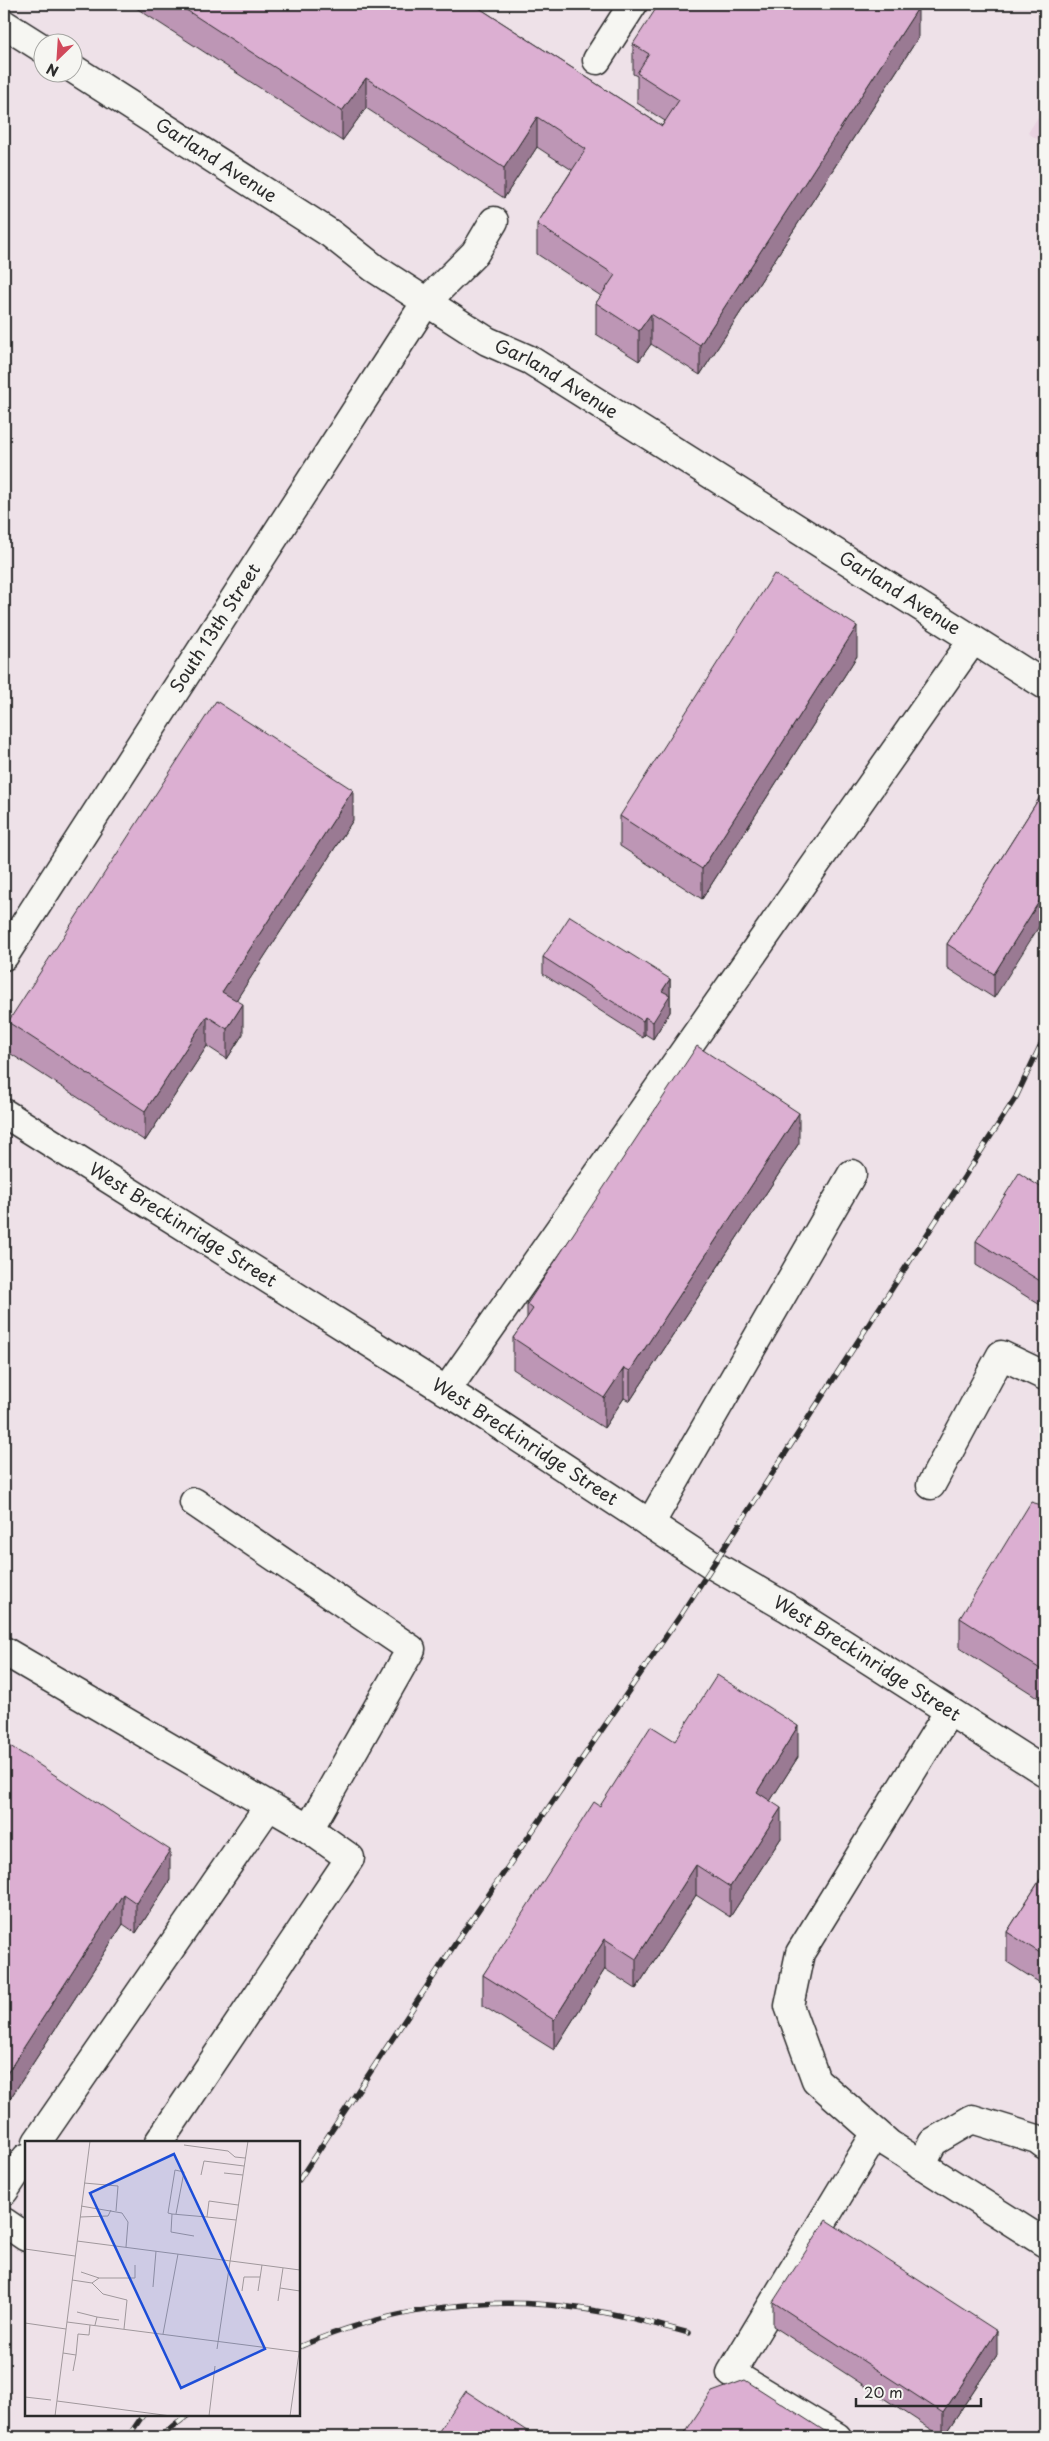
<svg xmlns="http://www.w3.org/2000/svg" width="1049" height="2441" font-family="'Playpen Sans',sans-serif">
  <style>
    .built { fill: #e9d2e1 }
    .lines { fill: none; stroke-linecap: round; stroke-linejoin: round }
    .minor-casing { stroke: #2b2b2b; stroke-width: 31 }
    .minor { stroke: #f6f6f2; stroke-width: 28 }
    .rail-casing { stroke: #2b2b2b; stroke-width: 5.5 }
    .rail { stroke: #f6f6f2; stroke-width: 4; stroke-dasharray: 11; stroke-linecap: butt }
    .wall { fill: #bd96b5; stroke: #2b2b2b }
    .shaded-wall { fill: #9a7a93; stroke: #2b2b2b }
    .building { fill: #dcafd2; stroke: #2b2b2b }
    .labels { text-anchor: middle; stroke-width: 5; stroke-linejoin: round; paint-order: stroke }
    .street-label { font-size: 18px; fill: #2b2b2b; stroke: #f6f6f2 }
    .inset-road { fill: none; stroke: #a0989c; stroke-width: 1 }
    .view { fill: #1d4ed8; fill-opacity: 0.15; stroke: #1d4ed8; stroke-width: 2.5 }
    .inset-edge { fill: none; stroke: #2b2b2b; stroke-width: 2.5 }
  </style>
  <rect width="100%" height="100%" fill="#eee1e8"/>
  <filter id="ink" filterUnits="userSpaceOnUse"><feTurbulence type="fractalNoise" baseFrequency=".02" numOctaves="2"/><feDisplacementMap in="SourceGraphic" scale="10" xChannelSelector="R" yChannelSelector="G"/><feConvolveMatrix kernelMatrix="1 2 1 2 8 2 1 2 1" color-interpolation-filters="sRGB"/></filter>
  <g filter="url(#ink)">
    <path class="built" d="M 1045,106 L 1045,144 L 1028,133 Z"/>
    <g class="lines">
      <g class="minor-casing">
        <g id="minor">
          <path d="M 4,24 L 42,48"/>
          <path d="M 597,60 L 633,4"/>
          <path id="s1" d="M 72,68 L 331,234 L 374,268 L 487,341 L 530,360 L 1045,685"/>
          <path id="s2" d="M 4,956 L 426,302 L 475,253 L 494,221"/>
          <path id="s3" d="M 4,1113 L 469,1405 L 713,1565 L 786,1607 L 1045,1772"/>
          <path d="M 446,1391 L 973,640"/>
          <path d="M 931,1485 L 1001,1355 L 1045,1376"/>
          <path d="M 194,1502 L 411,1649 L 309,1829"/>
          <path d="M 650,1524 L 852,1174"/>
          <path d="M 4,1651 L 309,1829 L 350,1858 L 159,2142"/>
          <path d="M 949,1711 L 800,1953 L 789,2006 L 816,2080 L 889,2144 L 1045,2243"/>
          <path d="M 37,2142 L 268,1807"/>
          <path d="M 921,2165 L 933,2142 L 972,2119 L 1037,2139 L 1045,2145"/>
          <path d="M 4,2191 L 26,2158"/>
          <path d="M 4,2222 L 26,2237"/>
          <path d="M 837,2437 L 731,2373 L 876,2133"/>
        </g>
      </g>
      <use href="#minor" class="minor"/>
      <g class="rail-casing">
        <g id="rail">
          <path d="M 299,2180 L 457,1941 L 680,1616 L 1016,1097 L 1045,1036"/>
          <path d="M 299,2347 C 385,2309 484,2295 577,2308 C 615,2313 652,2323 689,2333"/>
          <path d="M 128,2437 L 143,2415"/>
          <path d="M 160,2437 L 188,2415"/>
        </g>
      </g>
      <use href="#rail" class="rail"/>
    </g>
    <g class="wall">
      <path d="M 130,4 L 473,4 L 662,126 L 665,121 L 637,103 L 637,76 L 633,74 L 633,44 L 918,38 L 700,375 L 651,344 L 639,361 L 596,334 L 596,303 L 601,296 L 537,254 L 537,224 L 572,170 L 537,147 L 504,198 L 366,108 L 342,141 Z"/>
      <path d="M 857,656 L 702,899 L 620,846 L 620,816 Z"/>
      <path d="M 1045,789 L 994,998 L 947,968 L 947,944 Z"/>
      <path d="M 353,820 L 236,1000 L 243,1034 L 227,1059 L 207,1046 L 145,1141 L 8,1052 L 8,1022 Z"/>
      <path d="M 543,957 L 670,979 L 670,1012 L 653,1039 L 645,1034 L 643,1038 L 543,974 Z"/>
      <path d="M 799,1143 L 630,1401 L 624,1398 L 604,1428 L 513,1369 L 513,1338 L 527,1318 L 527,1304 Z"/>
      <path d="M 1045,1190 L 1045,1308 L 976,1265 L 976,1241 Z"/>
      <path d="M 1045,1506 L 1045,1702 L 960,1648 L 960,1618 Z"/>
      <path d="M 675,1741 L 798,1757 L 770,1801 L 781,1838 L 730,1917 L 696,1895 L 636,1989 L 605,1969 L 554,2050 L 483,2006 L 483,1975 L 600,1806 Z"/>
      <path d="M 4,1742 L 170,1880 L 136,1933 L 123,1924 L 4,2108 Z"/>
      <path d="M 1045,1872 L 1045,1986 L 1007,1962 L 1007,1932 Z"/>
      <path d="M 773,2302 L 997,2355 L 943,2437 L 773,2326 Z"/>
    </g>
    <g class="shaded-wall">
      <path d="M 918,8 L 918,38 L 700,375 L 700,345 Z"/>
      <path d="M 366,78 L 366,108 L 342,141 L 342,111 Z"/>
      <path d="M 537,117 L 537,147 L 504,198 L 504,168 Z"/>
      <path d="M 651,314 L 651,344 L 639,361 L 639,331 Z"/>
      <path d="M 857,626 L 857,656 L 702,899 L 702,869 Z"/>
      <path d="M 353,790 L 353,820 L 222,1022 L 222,992 Z"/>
      <path d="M 1045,892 L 1045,917 L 994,998 L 994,974 Z"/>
      <path d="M 670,979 L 670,1012 L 653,1039 L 653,1022 L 662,991 Z"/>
      <path d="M 243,1004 L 243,1034 L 227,1059 L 227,1029 Z"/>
      <path d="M 207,1016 L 207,1046 L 145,1141 L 145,1111 Z"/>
      <path d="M 645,1017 L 645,1034 L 643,1038 L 643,1021 Z"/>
      <path d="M 799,1113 L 799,1143 L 630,1401 L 630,1371 Z"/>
      <path d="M 624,1368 L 624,1398 L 604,1428 L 604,1398 Z"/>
      <path d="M 798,1726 L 798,1757 L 757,1822 L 757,1792 Z"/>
      <path d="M 781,1808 L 781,1838 L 730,1917 L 730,1887 Z"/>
      <path d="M 170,1850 L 170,1880 L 136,1933 L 136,1903 Z"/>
      <path d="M 696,1865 L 696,1895 L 636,1989 L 636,1959 Z"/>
      <path d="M 123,1894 L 123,1924 L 4,2108 L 4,2078 Z"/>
      <path d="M 605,1939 L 605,1969 L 554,2050 L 554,2020 Z"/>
      <path d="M 997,2331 L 997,2355 L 943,2437 L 943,2413 Z"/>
    </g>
    <g class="building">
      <path d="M 177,4 L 473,4 L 662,126 L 679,100 L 637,73 L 649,54 L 633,44 L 659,4 L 911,4 L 918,8 L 700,345 L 651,314 L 639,331 L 596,303 L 615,275 L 537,224 L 586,149 L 537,117 L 504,168 L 366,78 L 342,111 Z"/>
      <path d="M 774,574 L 857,626 L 702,869 L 620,816 Z"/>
      <path d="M 216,701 L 353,790 L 222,992 L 243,1004 L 227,1029 L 207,1016 L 145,1111 L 8,1022 Z"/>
      <path d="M 1045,789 L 1045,892 L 994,974 L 947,944 Z"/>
      <path d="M 570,916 L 670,979 L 662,991 L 670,995 L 653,1022 L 645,1017 L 643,1021 L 543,957 Z"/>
      <path d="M 697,1046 L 799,1113 L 630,1371 L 624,1368 L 604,1398 L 513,1338 L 533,1309 L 527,1304 Z"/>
      <path d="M 1019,1173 L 1045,1190 L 1045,1284 L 976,1241 Z"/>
      <path d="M 1031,1502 L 1045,1506 L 1045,1672 L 960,1618 Z"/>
      <path d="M 717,1675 L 798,1726 L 757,1792 L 781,1808 L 730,1887 L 696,1865 L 636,1959 L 605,1939 L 554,2020 L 483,1975 L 594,1802 L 600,1806 L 651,1726 L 675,1741 Z"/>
      <path d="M 4,1742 L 170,1850 L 136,1903 L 123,1894 L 4,2078 Z"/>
      <path d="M 1045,1872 L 1045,1956 L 1007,1932 Z"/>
      <path d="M 826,2220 L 997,2331 L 943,2413 L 773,2302 Z"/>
      <path d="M 745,2380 L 834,2437 L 682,2437 L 712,2392 Z"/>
      <path d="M 466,2391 L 536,2437 L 435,2437 Z"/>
    </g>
  </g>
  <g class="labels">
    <g class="street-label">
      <text dy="6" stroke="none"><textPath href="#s1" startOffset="171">Garland Avenue</textPath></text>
      <text dy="6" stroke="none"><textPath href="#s1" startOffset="576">Garland Avenue</textPath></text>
      <text dy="6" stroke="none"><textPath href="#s1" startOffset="981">Garland Avenue</textPath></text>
      <text dy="6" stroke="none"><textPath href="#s2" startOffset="390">South 13th Street</textPath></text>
      <text dy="6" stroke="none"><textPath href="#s3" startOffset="211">West Breckinridge Street</textPath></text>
      <text dy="6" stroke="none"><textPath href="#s3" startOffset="616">West Breckinridge Street</textPath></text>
      <text dy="6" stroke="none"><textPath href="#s3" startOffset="1021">West Breckinridge Street</textPath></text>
    </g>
  </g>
  <g transform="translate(25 2141)">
    <rect width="275" height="275" fill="#eee1e8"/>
    <path class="inset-road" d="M 159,4 L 203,10 L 210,16 L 220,17M 199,32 L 218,34M 176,34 L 179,20 L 219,25M 59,42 L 93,45 L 91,70M 56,65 L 97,72 L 103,81 L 101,106M 147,73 L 146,91 L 169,95M 151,73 L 159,31 L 150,29 L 143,72 L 147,73 L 182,76M 55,76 L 83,75 L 86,69M 211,79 L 182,76 L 184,60 L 213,64M 52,100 L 275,129M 0,108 L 50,115M 74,137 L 110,137 L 110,124M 47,139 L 67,142 L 74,137 L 56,131M 67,142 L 78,153 L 102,159 L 99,188M 128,146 L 131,110M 255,147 L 275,150M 217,150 L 219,136 L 235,136M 233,150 L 237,124M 253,160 L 258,127M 52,171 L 72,176M 42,181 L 275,211M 0,182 L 41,188M 70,184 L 72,176 L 94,179M 138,193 L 153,113M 192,208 L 223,0M 38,212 L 51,214 L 48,230M 51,214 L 53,193 L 64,194 L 65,184M 0,256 L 26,259M 32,260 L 146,275M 30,275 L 65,0M 184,275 L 190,225M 265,275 L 275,205"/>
    <path class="view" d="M 149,13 L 240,208 L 156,247 L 65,52 Z"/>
    <rect width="275" height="275" class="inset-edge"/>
  </g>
  <rect width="1049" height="2441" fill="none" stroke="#f6f6f2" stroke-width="20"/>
  <rect x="10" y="10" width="1029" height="2421" fill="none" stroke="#2b2b2b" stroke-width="2" filter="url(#ink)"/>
  <g transform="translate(58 58) rotate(205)"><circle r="24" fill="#f6f6f2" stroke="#a5a5a2"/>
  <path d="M0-4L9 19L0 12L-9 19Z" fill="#d1495b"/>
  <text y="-8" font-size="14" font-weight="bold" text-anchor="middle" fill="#2b2b2b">N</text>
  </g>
  <path d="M856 2398v8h125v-8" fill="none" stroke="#2b2b2b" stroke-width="2.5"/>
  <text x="864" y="2398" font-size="15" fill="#2b2b2b" stroke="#f6f6f2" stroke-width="4" paint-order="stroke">20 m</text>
</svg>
